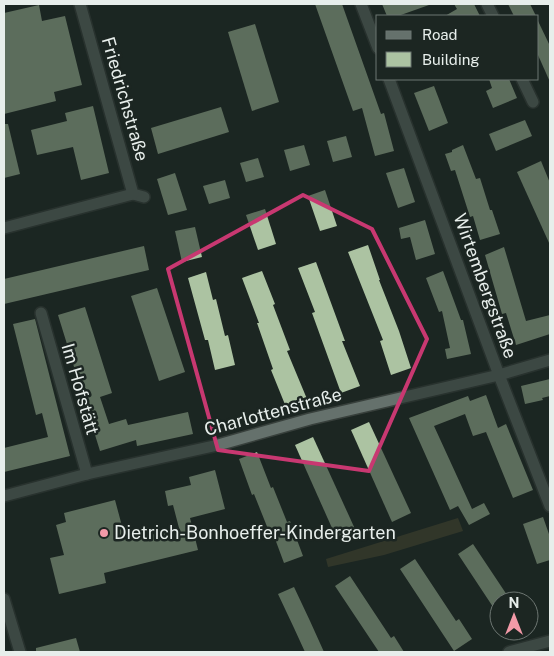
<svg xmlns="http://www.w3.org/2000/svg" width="554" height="656" font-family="'Public Sans',sans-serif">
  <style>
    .green { fill: #4c4a32 }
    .building { fill: #acc3a2 }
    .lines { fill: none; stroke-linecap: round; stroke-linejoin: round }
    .minor-casing { stroke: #38403c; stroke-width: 14 }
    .minor { stroke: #65716c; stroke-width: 11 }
    .marked { fill: none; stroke: #c83871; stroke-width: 4; stroke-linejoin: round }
    .poi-dot { fill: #f39aa8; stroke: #1c2622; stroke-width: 2 }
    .labels { text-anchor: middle; stroke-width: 5; stroke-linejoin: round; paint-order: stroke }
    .street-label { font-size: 18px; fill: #e7eeeb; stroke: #1c2622 }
    .poi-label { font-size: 18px; fill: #e7eeeb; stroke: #1c2622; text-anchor: start }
  </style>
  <rect width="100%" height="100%" fill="#1c2622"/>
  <path class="green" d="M 458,518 L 463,531 L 384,555 L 328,567 L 326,559 Z"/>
  <g class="building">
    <path d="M 315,4 L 342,4 L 381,114 L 384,113 L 394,151 L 375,156 L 362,108 L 353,111 Z"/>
    <path d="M 382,4 L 428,4 L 429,5 L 398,16 L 387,16 Z"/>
    <path d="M 454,4 L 474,4 L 480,16 L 445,16 L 457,9 Z"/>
    <path d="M 508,4 L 530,4 L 536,16 L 514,16 Z"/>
    <path d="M 39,5 L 42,21 L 65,16 L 82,85 L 54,92 L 56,101 L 4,114 L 4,13 Z"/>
    <path d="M 538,21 L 550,46 L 550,82 L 538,55 Z"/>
    <path d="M 255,24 L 279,102 L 252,111 L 228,32 Z"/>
    <path d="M 489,79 L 509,79 L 517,98 L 493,108 L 486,91 L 492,88 Z"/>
    <path d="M 434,86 L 448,123 L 429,131 L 414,93 Z"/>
    <path d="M 93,106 L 109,173 L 81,180 L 73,147 L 37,155 L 31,130 L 67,121 L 65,113 Z"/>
    <path d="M 221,107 L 229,132 L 158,154 L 151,128 Z"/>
    <path d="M 525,120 L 532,136 L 496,151 L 489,134 Z"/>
    <path d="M 4,124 L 8,124 L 20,174 L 4,178 Z"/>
    <path d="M 346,136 L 352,157 L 333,162 L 327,141 Z"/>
    <path d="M 304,145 L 310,165 L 290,171 L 284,150 Z"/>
    <path d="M 463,145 L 476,179 L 480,178 L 490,210 L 492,210 L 500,234 L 480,240 L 473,216 L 470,217 L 455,170 L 451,171 L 445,154 L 452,152 L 452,150 Z"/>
    <path d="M 258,158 L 264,177 L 246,182 L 240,163 Z"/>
    <path d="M 541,161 L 550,183 L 550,245 L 517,172 Z"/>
    <path d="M 404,168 L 415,202 L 398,208 L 386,173 Z"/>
    <path d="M 175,173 L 187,210 L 168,215 L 157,179 Z"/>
    <path d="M 225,180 L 230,198 L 209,204 L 203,186 Z"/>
    <path d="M 325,190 L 337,226 L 320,231 L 308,196 Z"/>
    <path d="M 265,209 L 276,244 L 258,250 L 246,215 Z"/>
    <path d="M 425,220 L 435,254 L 416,260 L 410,237 L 401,239 L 399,228 Z"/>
    <path d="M 195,227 L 202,257 L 182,262 L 175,231 Z"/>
    <path d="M 368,245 L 380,280 L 379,280 L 399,331 L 411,368 L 391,375 L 380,341 L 383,340 L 348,252 Z"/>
    <path d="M 144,246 L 149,270 L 4,304 L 4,279 Z"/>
    <path d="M 504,247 L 526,321 L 550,315 L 550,334 L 516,345 L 506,313 L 502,314 L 485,255 Z"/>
    <path d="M 316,262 L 345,341 L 342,341 L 360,386 L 341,393 L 312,313 L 315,312 L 298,268 Z"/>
    <path d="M 262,271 L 275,304 L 273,305 L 290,350 L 287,351 L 307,399 L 286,407 L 271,370 L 273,369 L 257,323 L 259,323 L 242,278 Z"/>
    <path d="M 443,271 L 461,320 L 463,320 L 471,354 L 447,359 L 445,349 L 450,348 L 442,311 L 439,312 L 426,278 Z"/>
    <path d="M 206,272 L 213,300 L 216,299 L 225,336 L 228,335 L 235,365 L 215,370 L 208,340 L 205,340 L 188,278 Z"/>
    <path d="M 157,288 L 185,372 L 159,381 L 131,296 Z"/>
    <path d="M 85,307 L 112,393 L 100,397 L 109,424 L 126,419 L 128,425 L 188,412 L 193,434 L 137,446 L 136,440 L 100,451 L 58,315 Z"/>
    <path d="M 35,319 L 70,456 L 4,472 L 4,448 L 48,437 L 42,413 L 36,415 L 13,324 Z"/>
    <path d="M 550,379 L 550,396 L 542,398 L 543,400 L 525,404 L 521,386 Z"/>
    <path d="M 486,395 L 498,428 L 506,424 L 533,490 L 513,498 L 486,432 L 473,436 L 465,414 L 434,426 L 472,509 L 484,503 L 490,514 L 469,525 L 458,506 L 450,510 L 409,418 L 468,396 L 470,401 Z"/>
    <path d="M 369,422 L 411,513 L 392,522 L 351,430 Z"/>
    <path d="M 313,437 L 355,529 L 336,537 L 295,445 Z"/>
    <path d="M 257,452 L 271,488 L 273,487 L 287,522 L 290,521 L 303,556 L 284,563 L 271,528 L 268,529 L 254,494 L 252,495 L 239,459 Z"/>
    <path d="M 215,470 L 225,509 L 190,518 L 198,550 L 104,573 L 106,583 L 59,594 L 50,558 L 64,555 L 56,525 L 66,522 L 64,513 L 115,500 L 126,541 L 179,528 L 173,505 L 168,506 L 165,491 L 191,485 L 189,477 Z"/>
    <path d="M 543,517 L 550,537 L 550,560 L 537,564 L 523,524 Z"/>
    <path d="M 473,544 L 511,601 L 499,601 L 499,616 L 458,554 Z"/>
    <path d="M 415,559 L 456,621 L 459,619 L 472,639 L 454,651 L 400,569 Z"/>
    <path d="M 350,576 L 391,638 L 394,636 L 404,652 L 379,652 L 335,586 Z"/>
    <path d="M 294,587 L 310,621 L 324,652 L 305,652 L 294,628 L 278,594 Z"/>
    <path d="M 76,638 L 80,652 L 36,652 L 36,648 Z"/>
  </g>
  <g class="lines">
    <g class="minor-casing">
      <g id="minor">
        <path d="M 80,4 L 133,194 L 144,197"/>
        <path d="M 361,4 L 378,48"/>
        <path d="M 487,4 L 493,16"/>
        <path d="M 389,79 L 499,375 L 550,506"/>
        <path d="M 522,79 L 533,102"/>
        <path d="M 4,228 L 133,194"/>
        <path d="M 41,313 L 87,474"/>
        <path d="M 4,496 L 87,474 L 218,445 L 310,419 L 499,375 L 550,360"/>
        <path d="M 4,599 L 20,652"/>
        <path d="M 509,652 L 550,641"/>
      </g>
    </g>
    <use href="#minor" class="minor"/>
  </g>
  <path d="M0 0H554V656H0ZM 303,195 L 372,229 L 427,339 L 369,471 L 218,450 L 168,269 Z" fill="#1c2622" fill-opacity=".55" fill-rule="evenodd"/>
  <path class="marked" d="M 303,195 L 372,229 L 427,339 L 369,471 L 218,450 L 168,269 Z"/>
  <circle class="poi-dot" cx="104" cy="533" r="5"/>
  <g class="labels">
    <g class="street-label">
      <text transform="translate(125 99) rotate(74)" y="6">Friedrichstraße</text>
      <text transform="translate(485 286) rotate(70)" y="6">Wirtembergstraße</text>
      <text transform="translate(80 389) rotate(74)" y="6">Im Hofstätt</text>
      <text transform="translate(273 412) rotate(-15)" y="6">Charlottenstraße</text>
    </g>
    <g class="poi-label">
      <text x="114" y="539">Dietrich-Bonhoeffer-Kindergarten</text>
    </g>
  </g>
  <rect width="554" height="656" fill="none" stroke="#e7eeeb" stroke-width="10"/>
  <rect x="376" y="15" width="162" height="65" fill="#1c2622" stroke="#6d7672"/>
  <rect x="386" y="31" width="25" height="8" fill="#65716c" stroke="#6d7672"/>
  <text x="422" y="40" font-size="15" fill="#e7eeeb">Road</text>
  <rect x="386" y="52" width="25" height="15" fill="#acc3a2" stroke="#6d7672"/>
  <text x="422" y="65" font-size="15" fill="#e7eeeb">Building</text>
  <g transform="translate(514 616)"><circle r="24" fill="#1c2622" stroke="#6d7672"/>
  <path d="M0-4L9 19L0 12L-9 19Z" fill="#f39aa8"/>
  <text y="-8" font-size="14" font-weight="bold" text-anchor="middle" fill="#e7eeeb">N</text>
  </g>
</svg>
